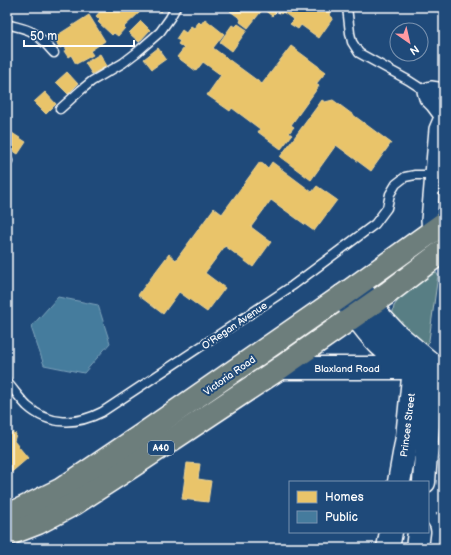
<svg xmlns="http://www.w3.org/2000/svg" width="451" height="555" font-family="'Balsamiq Sans',sans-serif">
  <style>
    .green { fill: #587e84; stroke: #acbec2 }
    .homes { fill: #e9c46a; stroke: #f0d697 }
    .public { fill: #457b9d; stroke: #7da3ba }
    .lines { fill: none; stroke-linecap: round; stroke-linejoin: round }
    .lane-casing { stroke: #fff; stroke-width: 11 }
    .street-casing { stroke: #fff; stroke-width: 18 }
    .secondary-casing { stroke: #fff; stroke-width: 25 }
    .highway-casing { stroke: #fff; stroke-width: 25 }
    .path { stroke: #fff; stroke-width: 2.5; stroke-dasharray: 1 3; stroke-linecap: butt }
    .lane { stroke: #1f4a7a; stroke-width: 8 }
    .street { stroke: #1f4a7a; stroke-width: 15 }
    .secondary { stroke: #1f4a7a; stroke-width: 22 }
    .highway { stroke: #6d7e7c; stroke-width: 22 }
    .labels { text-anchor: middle; stroke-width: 4; stroke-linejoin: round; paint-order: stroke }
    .shield { fill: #1f4a7a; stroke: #bcc9d7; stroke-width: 1 }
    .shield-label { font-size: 9px; font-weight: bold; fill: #fff }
    .street-label { font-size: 10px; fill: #fff; stroke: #1f4a7a }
  </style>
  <rect width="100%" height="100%" fill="#1f4a7a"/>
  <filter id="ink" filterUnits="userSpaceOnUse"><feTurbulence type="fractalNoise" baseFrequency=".025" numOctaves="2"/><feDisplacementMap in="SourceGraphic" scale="8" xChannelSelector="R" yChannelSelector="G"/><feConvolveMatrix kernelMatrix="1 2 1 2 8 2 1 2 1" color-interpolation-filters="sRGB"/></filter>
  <g filter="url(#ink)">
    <g class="green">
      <path d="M 435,271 L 438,275 L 429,340 L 427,346 L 392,316 L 394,306 L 402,295 Z"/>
      <path d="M 444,497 L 444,548 L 438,548 Z"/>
    </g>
    <g class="homes">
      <path d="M 104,7 L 137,7 L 141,11 L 124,27 L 125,28 L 118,36 L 114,33 L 112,35 L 98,22 L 100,20 L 96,16 Z"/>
      <path d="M 154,7 L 165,7 L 161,12 Z"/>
      <path d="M 233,7 L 325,7 L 325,8 L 331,12 L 329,15 L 333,18 L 319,38 L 301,25 L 298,29 L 290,24 L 294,20 L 283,12 L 281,14 L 277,11 L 272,16 L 263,9 L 248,28 L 240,22 L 241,19 L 230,11 Z"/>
      <path d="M 89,15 L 105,41 L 90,51 L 93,55 L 76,64 L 71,55 L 68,57 L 64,51 L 67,50 L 64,46 L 60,48 L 53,38 Z"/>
      <path d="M 205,19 L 224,34 L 213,48 L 262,84 L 291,46 L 326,72 L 316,84 L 319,86 L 291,125 L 294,127 L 289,133 L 292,135 L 281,149 L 258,132 L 260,129 L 232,108 L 230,111 L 207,95 L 221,75 L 203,62 L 196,71 L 177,57 L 184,48 L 178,44 L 180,41 L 176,39 L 182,30 L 186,33 L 191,26 L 194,28 L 199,22 L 201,24 Z"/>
      <path d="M 141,21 L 150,30 L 139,42 L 129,33 Z"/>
      <path d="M 238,24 L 247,30 L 232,51 L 220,42 L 232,25 L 235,27 Z"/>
      <path d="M 158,48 L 166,59 L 152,69 L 144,59 Z"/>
      <path d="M 100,54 L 107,66 L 92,74 L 85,63 Z"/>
      <path d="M 67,72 L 78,84 L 68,94 L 56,82 Z"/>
      <path d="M 45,92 L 56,104 L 46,114 L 34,102 Z"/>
      <path d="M 322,100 L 325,102 L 333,100 L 391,143 L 371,171 L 336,145 L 311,180 L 280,157 Z"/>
      <path d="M 12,133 L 26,142 L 18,154 L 7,147 L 7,141 Z"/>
      <path d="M 260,162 L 268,168 L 272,162 L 312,192 L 317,186 L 337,200 L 314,231 L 271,200 L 251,227 L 271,242 L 253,267 L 225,246 L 205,273 L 225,288 L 207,312 L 179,292 L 163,314 L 138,295 L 169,254 L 176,260 L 214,208 L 222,214 Z"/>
      <path d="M 7,431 L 16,434 L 14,441 L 28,458 L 7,476 Z"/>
      <path d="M 187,463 L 200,464 L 198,479 L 211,481 L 208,502 L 182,499 Z"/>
    </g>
    <path class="public" d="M 58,297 L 98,305 L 110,343 L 84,373 L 44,365 L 31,327 Z"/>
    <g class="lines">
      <g class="lane-casing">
        <g id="lane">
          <path d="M 347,7 L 350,33 L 352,42 L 359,53 L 408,80 L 425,91"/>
          <path d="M 7,24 C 16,27 25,28 32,32 C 41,37 47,46 54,53"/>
          <path d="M 60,109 L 81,90 L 92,81 L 123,63 L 136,53 L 160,32 L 170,18 L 176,7"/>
          <path d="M 7,161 L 8,161"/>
          <path d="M 7,382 C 14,390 20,399 27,406 C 49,426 77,425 102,412 L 292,286 L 375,224 L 387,208 L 390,194 L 396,184 L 405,177 L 415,175 L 433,175"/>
        </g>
      </g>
      <g class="street-casing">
        <g id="street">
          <path d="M 443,117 L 434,105 L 427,98 L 425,91 L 431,89 L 444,91"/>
          <path d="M 430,233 L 429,220 L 437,129 L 440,122 L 444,117"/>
        </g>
      </g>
      <g class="secondary-casing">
        <g id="secondary">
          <path d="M 358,285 L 381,318 L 396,334 L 436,368"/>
          <path d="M 342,296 C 354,313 365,331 380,345 C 390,355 403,361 414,368 L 407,437 L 399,482"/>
          <path d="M 280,368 L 436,368 L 444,370"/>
          <path d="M 424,482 L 429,412 L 436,368"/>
          <path d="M 388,548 L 391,532"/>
          <path d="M 417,548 L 419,532"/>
        </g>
      </g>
      <g class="highway-casing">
        <g id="highway">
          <path d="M 7,514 L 19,510 L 60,490 L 143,434 L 342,296 L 444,223"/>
          <path d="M 7,535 L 38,523 L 74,504 L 131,467 L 280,368 L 389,292 L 444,250"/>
        </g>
      </g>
      <path class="path" d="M 436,513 L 443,514 L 444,515"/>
      <use href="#lane" class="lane"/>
      <use href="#street" class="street"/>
      <use href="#secondary" class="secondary"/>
      <use href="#highway" class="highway"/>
    </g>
  </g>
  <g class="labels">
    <rect class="shield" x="148" y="441" width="26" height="14" rx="3"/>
    <g class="shield-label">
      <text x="161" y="451">A40</text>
    </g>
    <g class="street-label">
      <text transform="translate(234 325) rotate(-34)" y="4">O'Regan Avenue</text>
      <text x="347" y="372">Blaxland Road</text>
      <text transform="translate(229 375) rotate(-35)" y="4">Victoria Road</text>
      <text transform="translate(407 425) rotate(-83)" y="4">Princes Street</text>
    </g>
  </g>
  <rect width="451" height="555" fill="none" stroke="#1f4a7a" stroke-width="24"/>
  <rect x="12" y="12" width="427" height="531" fill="none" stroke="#fff" stroke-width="1.5" filter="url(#ink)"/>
  <rect x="289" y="481" width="140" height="52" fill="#1f4a7a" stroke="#7992af"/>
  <rect x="297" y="491" width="20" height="12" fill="#e9c46a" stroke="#7992af"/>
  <text x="325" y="501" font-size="12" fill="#ffffff">Homes</text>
  <rect x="297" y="511" width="20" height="12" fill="#457b9d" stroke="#7992af"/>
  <text x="325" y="521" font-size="12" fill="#ffffff">Public</text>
  <g transform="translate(409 42) rotate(146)"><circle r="19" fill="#1f4a7a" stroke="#7992af"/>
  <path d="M0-3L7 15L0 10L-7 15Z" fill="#ff9aa2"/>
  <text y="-6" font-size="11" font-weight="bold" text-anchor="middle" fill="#ffffff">N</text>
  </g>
  <path d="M24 40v6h110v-6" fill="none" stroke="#ffffff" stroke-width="2"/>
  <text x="30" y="40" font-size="12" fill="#ffffff" stroke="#1f4a7a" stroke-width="3" paint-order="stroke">50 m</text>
</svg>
